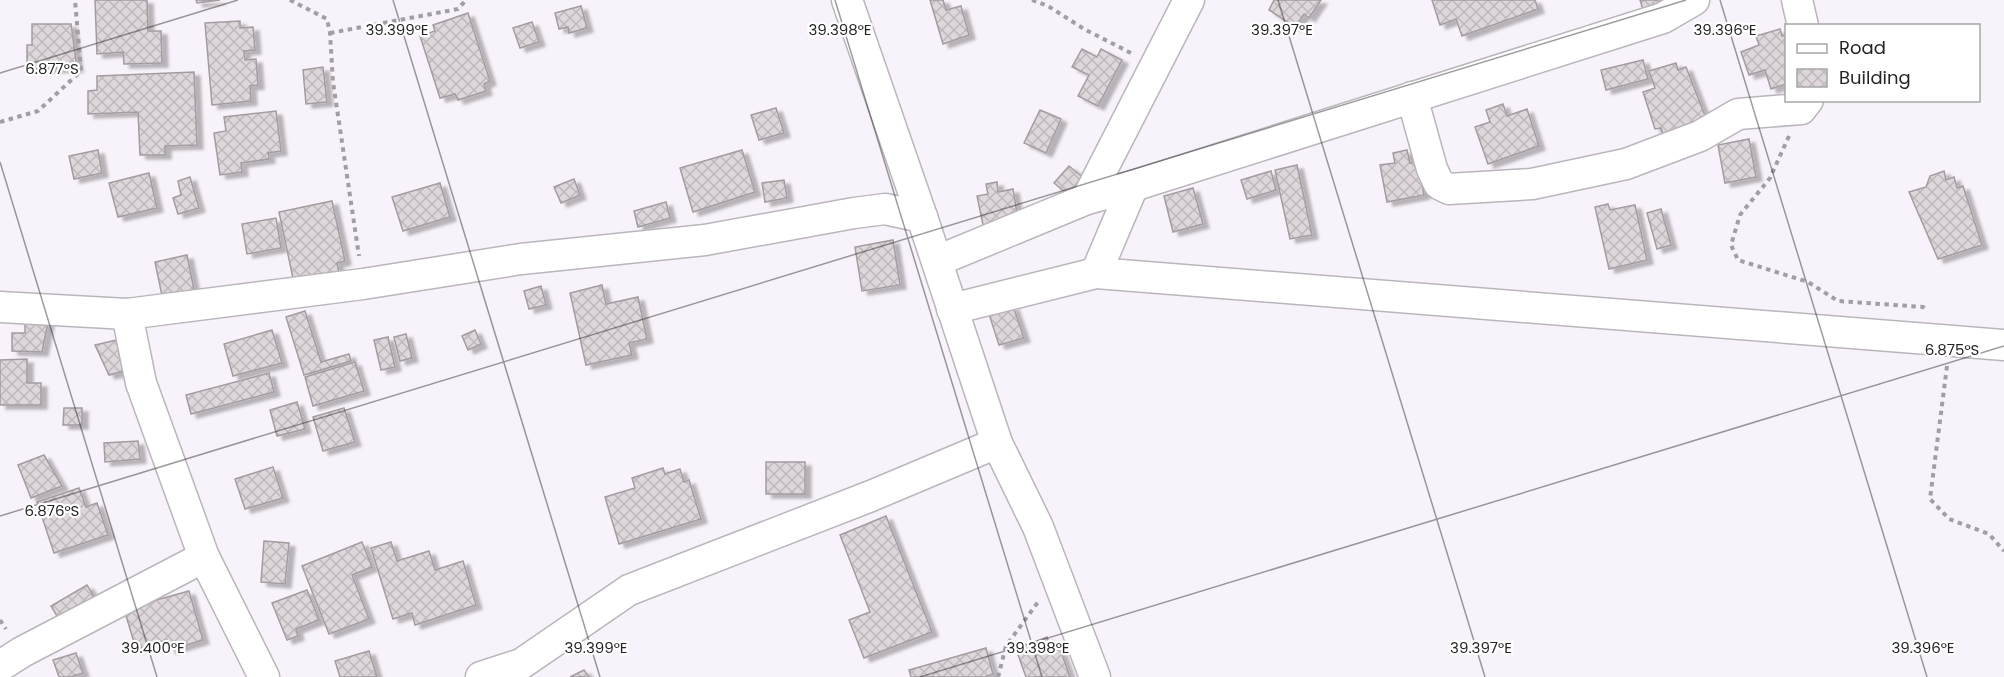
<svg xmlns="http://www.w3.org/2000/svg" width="2004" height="677" font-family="Poppins,sans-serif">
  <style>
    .building { fill: url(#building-cross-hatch); stroke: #a39da1; stroke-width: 1.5; filter: url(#shadow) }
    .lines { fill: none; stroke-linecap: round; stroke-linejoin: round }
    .minor-casing { stroke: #bab6bc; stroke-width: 33 }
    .path { stroke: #a29fa4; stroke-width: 4; stroke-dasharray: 4.5 4.5; stroke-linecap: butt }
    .minor { stroke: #fff; stroke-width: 30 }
    .ticks { fill: none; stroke: #252326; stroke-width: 1.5; stroke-opacity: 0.45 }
    .ticks-label { font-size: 15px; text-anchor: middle; fill: #252326; stroke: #fff; stroke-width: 4.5; stroke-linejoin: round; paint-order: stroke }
  </style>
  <defs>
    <pattern id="building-cross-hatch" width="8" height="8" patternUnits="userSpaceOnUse" patternTransform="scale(1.5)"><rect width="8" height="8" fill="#ddd6da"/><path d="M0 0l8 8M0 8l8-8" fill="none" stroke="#beb7bb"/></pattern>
    <filter id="shadow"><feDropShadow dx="6" dy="4" stdDeviation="1.5" flood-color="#0004"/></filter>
  </defs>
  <rect width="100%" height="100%" fill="#f8f3fa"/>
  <g class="building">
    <path d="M 95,0 L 147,0 L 148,31 L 161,31 L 162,63 L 124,64 L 123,52 L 97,54 Z"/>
    <path d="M 196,0 L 220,0 L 197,3 Z"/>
    <path d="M 930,0 L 943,0 L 946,10 L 961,6 L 969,35 L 943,44 Z"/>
    <path d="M 1274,0 L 1321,0 L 1309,18 L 1304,14 L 1295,27 L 1269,10 Z"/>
    <path d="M 1432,0 L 1535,0 L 1538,9 L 1462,36 L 1456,19 L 1440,25 Z"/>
    <path d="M 1640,0 L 1675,0 L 1644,13 Z"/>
    <path d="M 581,6 L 587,28 L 569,33 L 568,27 L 559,29 L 555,13 Z"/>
    <path d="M 468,13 L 490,81 L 484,84 L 486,91 L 458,100 L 455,94 L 440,98 L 420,36 L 435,31 L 433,25 Z"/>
    <path d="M 240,21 L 240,28 L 253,27 L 255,50 L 244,51 L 245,60 L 256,59 L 258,85 L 250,86 L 251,101 L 212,105 L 205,23 Z"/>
    <path d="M 532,22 L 539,42 L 520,48 L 513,28 Z"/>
    <path d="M 32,24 L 71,24 L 77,68 L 27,69 L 27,45 L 32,45 Z"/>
    <path d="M 1780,29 L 1782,36 L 1786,35 L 1786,84 L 1771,89 L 1765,70 L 1749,75 L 1741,52 L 1759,45 L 1756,36 Z"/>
    <path d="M 1082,49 L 1097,57 L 1101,49 L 1122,60 L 1098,106 L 1078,96 L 1089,75 L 1072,67 Z"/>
    <path d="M 1643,60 L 1648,79 L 1606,90 L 1601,70 Z"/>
    <path d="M 1676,63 L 1678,70 L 1686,67 L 1709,126 L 1665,140 L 1661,128 L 1655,129 L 1643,92 L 1655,88 L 1649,71 Z"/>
    <path d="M 323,67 L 327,102 L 306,104 L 303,70 Z"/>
    <path d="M 194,72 L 197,145 L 165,146 L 165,155 L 140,155 L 138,112 L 88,114 L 88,91 L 97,90 L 97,76 Z"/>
    <path d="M 1503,104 L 1507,116 L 1527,109 L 1539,146 L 1488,164 L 1475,127 L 1490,122 L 1486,110 Z"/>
    <path d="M 776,108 L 784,133 L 759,140 L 751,115 Z"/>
    <path d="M 1040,110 L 1061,119 L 1046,153 L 1024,143 Z"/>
    <path d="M 276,111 L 281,151 L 268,153 L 269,159 L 241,163 L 242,172 L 220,175 L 214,133 L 226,131 L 224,117 Z"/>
    <path d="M 1749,139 L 1756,177 L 1725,183 L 1718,145 Z"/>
    <path d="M 98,150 L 102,173 L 74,179 L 69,156 Z"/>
    <path d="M 742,150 L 755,192 L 693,212 L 680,168 Z"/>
    <path d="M 1407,150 L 1410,163 L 1418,161 L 1424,195 L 1387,202 L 1380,165 L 1395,163 L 1393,153 Z"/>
    <path d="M 1297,165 L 1312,235 L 1290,239 L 1275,170 Z"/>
    <path d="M 1069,166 L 1085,179 L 1071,197 L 1054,183 Z"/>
    <path d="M 1271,171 L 1276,190 L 1247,199 L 1241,180 Z"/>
    <path d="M 1944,171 L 1946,180 L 1954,177 L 1957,188 L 1963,186 L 1982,245 L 1938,259 L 1909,192 L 1926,187 L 1930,176 Z"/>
    <path d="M 149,173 L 157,208 L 118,217 L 109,183 Z"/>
    <path d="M 190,177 L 199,208 L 178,214 L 173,198 L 181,195 L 178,181 Z"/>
    <path d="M 574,179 L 580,195 L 561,203 L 554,187 Z"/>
    <path d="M 784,180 L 787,198 L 765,202 L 762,183 Z"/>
    <path d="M 997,182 L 998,192 L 1013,189 L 1018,219 L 983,225 L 977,196 L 988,194 L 986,184 Z"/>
    <path d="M 440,183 L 450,217 L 403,231 L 392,197 Z"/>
    <path d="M 1193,188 L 1203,224 L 1173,232 L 1164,196 Z"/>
    <path d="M 332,201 L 345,261 L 337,263 L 339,273 L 294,283 L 279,212 Z"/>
    <path d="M 666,202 L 670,218 L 638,227 L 634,211 Z"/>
    <path d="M 1608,204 L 1610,210 L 1635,205 L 1647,260 L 1609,269 L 1595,207 Z"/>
    <path d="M 1661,209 L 1671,245 L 1657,249 L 1647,213 Z"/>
    <path d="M 276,218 L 281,248 L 247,254 L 242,224 Z"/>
    <path d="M 893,240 L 900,285 L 862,291 L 855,247 Z"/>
    <path d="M 187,255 L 194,290 L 162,296 L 155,262 Z"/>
    <path d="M 602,285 L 606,304 L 638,297 L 647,339 L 629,343 L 632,355 L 586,365 L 570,293 Z"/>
    <path d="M 541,286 L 546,305 L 529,309 L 524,291 Z"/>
    <path d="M 1013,306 L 1024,338 L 999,345 L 989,314 Z"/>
    <path d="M 305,311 L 321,362 L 349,354 L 351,361 L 304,375 L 286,317 Z"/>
    <path d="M 25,321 L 48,322 L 42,352 L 12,351 L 12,333 L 25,333 Z"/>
    <path d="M 272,330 L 282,363 L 233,376 L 224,344 Z"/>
    <path d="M 475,330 L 481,344 L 468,350 L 462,336 Z"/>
    <path d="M 406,334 L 412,358 L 400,361 L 394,337 Z"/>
    <path d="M 388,337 L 395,367 L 381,370 L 374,340 Z"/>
    <path d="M 121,339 L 125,353 L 119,354 L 124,371 L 109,375 L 95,345 Z"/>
    <path d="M 27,359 L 27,383 L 41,383 L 41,405 L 0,405 L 0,360 Z"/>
    <path d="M 355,362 L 364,391 L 313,406 L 305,377 Z"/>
    <path d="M 269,373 L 274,392 L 191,414 L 186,395 Z"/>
    <path d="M 297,402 L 305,429 L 277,436 L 270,410 Z"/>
    <path d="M 64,408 L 82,408 L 82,425 L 63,425 Z"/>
    <path d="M 344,408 L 355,442 L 323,451 L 313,417 Z"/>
    <path d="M 138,441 L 140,459 L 105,462 L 104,443 Z"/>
    <path d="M 44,455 L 62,486 L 31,498 L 18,465 Z"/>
    <rect x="766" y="462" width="39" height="32"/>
    <path d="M 273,467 L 283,498 L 245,509 L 235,479 Z"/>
    <path d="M 663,468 L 665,474 L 680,469 L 684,482 L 689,480 L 701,519 L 619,544 L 605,497 L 635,488 L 632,478 Z"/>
    <path d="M 79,488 L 86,507 L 97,503 L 108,535 L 54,553 L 37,502 Z"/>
    <path d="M 886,516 L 932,632 L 864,658 L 849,620 L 870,612 L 840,535 Z"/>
    <path d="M 264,541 L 289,543 L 285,584 L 261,582 Z"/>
    <path d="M 362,542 L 372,567 L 352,575 L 369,619 L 329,634 L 302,566 Z"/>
    <path d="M 391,542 L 397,561 L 429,551 L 435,570 L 463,561 L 476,605 L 415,625 L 412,613 L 393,619 L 371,548 Z"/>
    <path d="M 87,585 L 96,600 L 60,621 L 51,606 Z"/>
    <path d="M 307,590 L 319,620 L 296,629 L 298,636 L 287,640 L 272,603 Z"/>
    <path d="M 189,591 L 203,640 L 170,650 L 167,640 L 136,649 L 124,609 Z"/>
    <path d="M 1047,637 L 1052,652 L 1060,649 L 1070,677 L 1026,677 L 1016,649 Z"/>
    <path d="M 986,648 L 993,674 L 985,677 L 911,677 L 909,670 Z"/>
    <path d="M 369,651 L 377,677 L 340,677 L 335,661 Z"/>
    <path d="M 76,653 L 83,673 L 70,677 L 59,677 L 53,660 Z"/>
    <path d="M 584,670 L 589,677 L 570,677 Z"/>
  </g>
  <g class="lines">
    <g class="minor-casing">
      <g id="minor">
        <path d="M 847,0 L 922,217 L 997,443 L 1038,527 L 1095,677"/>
        <path d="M 1797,0 L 1803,26"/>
        <path d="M 1412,97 L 1432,169 L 1439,184 L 1449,189 L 1532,184 L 1626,164 L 1700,136 L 1738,114 L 1801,109 L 1808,100"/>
        <path d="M 1087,199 L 1189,0"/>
        <path d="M 937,261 L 1087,199 L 1133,186 L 1663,18 L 1694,0"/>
        <path d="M 1096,273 L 1133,186"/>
        <path d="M 0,307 L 127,314 L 363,284 L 521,259 L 705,240 L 854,213 L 885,209 L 922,217"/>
        <path d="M 952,309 L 1096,273 L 2004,345"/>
        <path d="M 127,314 L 141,383 L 204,557 L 264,677"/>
        <path d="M 0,666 L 22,652 L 204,557"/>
        <path d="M 481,677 L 521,664 L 629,590 L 871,496 L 997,443"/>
      </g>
    </g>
    <g class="path">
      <path d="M 290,0 L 327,19 L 330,33 L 333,82 L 359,256"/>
      <path d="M 1032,0 L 1048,6 L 1084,29 L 1131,53"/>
      <path d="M 330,33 L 458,9 L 466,0"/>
      <path d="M 0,122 L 38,111 L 81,71 L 75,0"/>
      <path d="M 1789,136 L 1770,178 L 1740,215 L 1731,245 L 1738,260 L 1808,282 L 1838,301 L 1923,307 L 1926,310"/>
      <path d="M 1947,366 L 1930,499 L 1949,519 L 1989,534 L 2004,551"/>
      <path d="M 0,620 L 6,629"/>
      <path d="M 998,677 L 1006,646 L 1038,602"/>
    </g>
    <use href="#minor" class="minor"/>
  </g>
  <path class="ticks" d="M 393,0 L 600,677M 835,0 L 1042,677M 1278,0 L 1485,677M 1720,0 L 1927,677M 0,73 L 238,0M 0,162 L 157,677M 0,516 L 1686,0M 920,677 L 2004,346"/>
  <g class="ticks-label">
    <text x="397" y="35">39.399°E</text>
    <text x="840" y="35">39.398°E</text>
    <text x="1282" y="35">39.397°E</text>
    <text x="1725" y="35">39.396°E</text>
    <text x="52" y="74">6.877°S</text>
    <text x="1952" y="355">6.875°S</text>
    <text x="52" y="516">6.876°S</text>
    <text x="153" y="653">39.400°E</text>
    <text x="596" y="653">39.399°E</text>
    <text x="1038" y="653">39.398°E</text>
    <text x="1481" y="653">39.397°E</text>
    <text x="1923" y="653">39.396°E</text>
  </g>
  <rect x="1785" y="24" width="195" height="78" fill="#ffffff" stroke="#a8a7a8" stroke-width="1.5"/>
  <rect x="1797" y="44" width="30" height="9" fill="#ffffff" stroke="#a8a7a8" stroke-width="1.5"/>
  <text x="1839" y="54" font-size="18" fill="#252326">Road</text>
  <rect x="1797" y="69" width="30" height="18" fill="url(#building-cross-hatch)" stroke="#a8a7a8" stroke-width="1.5"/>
  <text x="1839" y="84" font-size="18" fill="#252326">Building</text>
</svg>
